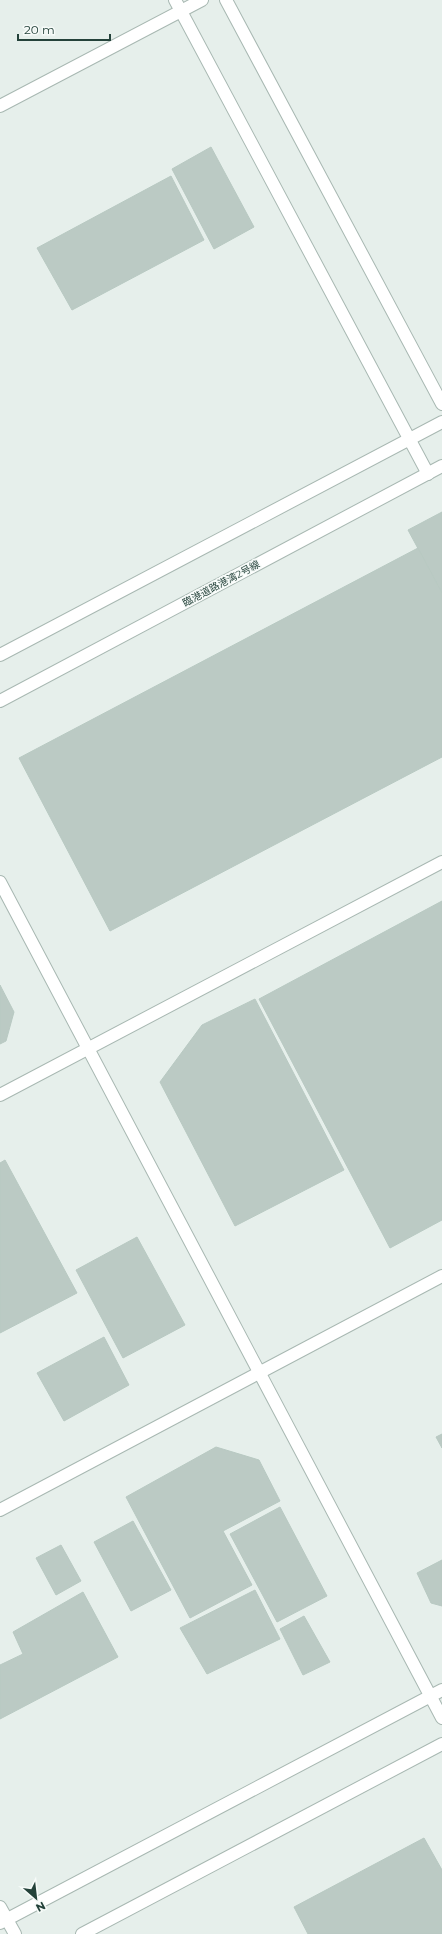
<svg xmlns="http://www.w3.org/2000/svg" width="442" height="1934" font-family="Montserrat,'Noto Sans JP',sans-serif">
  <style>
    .building { fill: #bbcac4; stroke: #b8c9c2 }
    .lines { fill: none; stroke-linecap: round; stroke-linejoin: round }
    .tertiary-casing { stroke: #a8b8b2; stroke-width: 14 }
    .tertiary { stroke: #fff; stroke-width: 12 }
    .labels { text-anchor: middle; stroke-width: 3; stroke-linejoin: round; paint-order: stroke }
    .street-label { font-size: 10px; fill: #24423a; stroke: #f7fbf9 }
  </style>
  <rect width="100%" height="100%" fill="#e6efeb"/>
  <g class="building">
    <path d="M 211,147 L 254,227 L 214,249 L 172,169 Z"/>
    <path d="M 171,176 L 204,240 L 72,310 L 37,248 Z"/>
    <path d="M 442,512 L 442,593 L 408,530 Z"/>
    <path d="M 418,548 L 442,593 L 442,757 L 110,931 L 19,758 Z"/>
    <path d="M 442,901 L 442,1220 L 390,1248 L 259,999 Z"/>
    <path d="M 0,985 L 14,1012 L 6,1041 L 0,1044 Z"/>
    <path d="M 255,999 L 344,1170 L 235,1226 L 160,1082 L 202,1025 Z"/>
    <path d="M 5,1160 L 77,1293 L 0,1333 L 0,1163 Z"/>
    <path d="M 137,1237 L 185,1325 L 123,1358 L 76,1270 Z"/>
    <path d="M 104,1337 L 129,1385 L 64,1421 L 37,1373 Z"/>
    <path d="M 442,1434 L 442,1448 L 436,1437 Z"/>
    <path d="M 216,1447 L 259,1460 L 280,1501 L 223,1531 L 252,1585 L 190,1618 L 126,1497 Z"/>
    <path d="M 280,1507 L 327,1596 L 277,1622 L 230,1534 Z"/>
    <path d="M 133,1521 L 171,1590 L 131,1611 L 94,1542 Z"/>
    <path d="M 61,1545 L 81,1581 L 56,1595 L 36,1558 Z"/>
    <path d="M 442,1560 L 442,1606 L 431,1603 L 417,1573 Z"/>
    <path d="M 255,1590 L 280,1639 L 207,1674 L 180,1628 Z"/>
    <path d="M 83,1592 L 118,1657 L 0,1719 L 0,1665 L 23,1654 L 13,1632 Z"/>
    <path d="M 304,1616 L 330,1662 L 303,1675 L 280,1629 Z"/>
    <path d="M 424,1838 L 442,1870 L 442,1934 L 308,1934 L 294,1907 Z"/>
  </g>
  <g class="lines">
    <g class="tertiary-casing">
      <g id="tertiary">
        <path d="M 175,0 L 428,474"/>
        <path d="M 226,0 L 442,404"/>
        <path d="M 0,106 L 202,0"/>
        <path d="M 0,655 L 442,422"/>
        <path d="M 0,701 L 442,466"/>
        <path d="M 0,882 L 442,1718"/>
        <path d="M 0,1095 L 442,862"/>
        <path d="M 0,1510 L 442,1276"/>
        <path d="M 0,1907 L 15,1934"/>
        <path d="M 0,1923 L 442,1690"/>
        <path d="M 82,1934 L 442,1744"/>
      </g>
    </g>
    <use href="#tertiary" class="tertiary"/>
  </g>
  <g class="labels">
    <g class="street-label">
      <text transform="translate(221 583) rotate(-28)" y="4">臨港道路港湾2号線</text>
    </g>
  </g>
  <g transform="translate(36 1898) rotate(152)" stroke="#f7fbf9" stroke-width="3" paint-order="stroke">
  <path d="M0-3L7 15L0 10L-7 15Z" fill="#24423a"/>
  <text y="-6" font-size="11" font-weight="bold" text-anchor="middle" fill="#24423a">N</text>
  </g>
  <path d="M18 34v6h92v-6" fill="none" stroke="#24423a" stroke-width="2"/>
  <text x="24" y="34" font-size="12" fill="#24423a" stroke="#f7fbf9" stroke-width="3" paint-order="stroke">20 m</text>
</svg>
